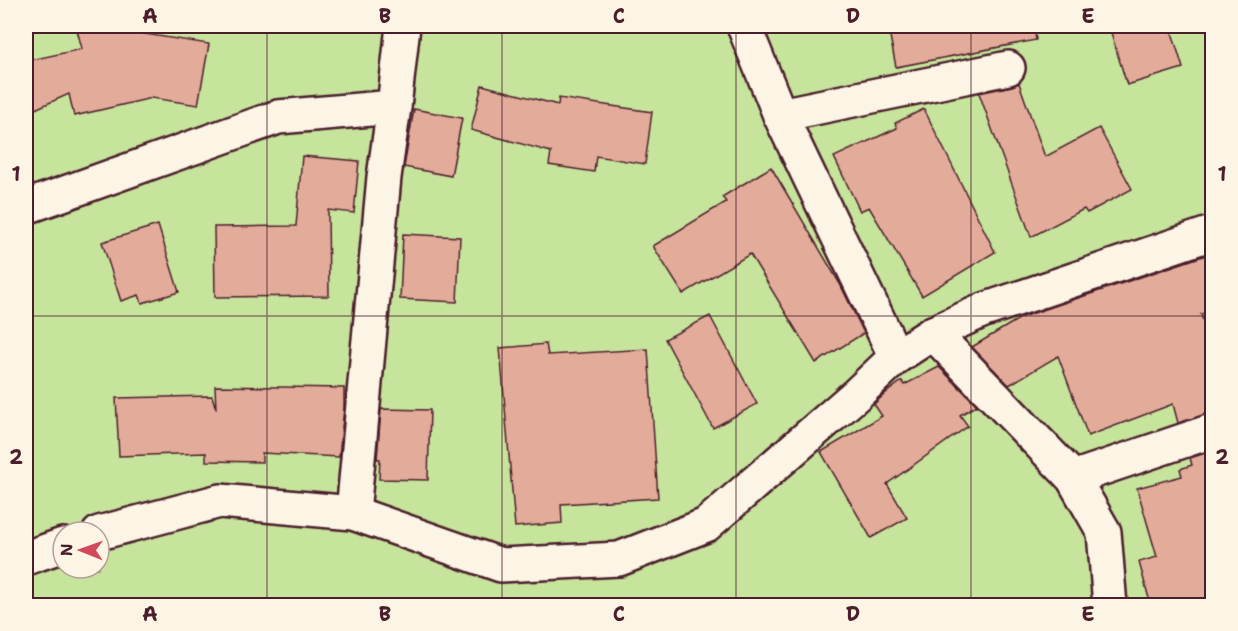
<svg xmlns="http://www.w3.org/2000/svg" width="1238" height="631" font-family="'Shantell Sans',sans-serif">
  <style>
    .green { fill: #c7e49c; stroke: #888264; stroke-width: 1.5; fill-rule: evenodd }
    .building { fill: #e3ac9a; stroke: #4a1f2b; stroke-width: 1.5 }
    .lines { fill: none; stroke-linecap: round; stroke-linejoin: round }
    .minor-casing { stroke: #4a1f2b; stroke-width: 38 }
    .minor { stroke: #fcf5e5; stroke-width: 33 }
    .grid { fill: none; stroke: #4a1f2b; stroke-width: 1.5; stroke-opacity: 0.55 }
    .neatline { fill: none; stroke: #4a1f2b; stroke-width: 2 }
    .grid-label { font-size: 20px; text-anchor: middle; font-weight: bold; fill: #4a1f2b }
  </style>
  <rect width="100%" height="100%" fill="#fcf5e5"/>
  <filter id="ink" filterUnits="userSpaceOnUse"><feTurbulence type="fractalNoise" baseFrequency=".0167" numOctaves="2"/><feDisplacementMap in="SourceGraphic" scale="12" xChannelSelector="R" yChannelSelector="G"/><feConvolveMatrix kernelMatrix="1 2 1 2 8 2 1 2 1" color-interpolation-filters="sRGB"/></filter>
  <g filter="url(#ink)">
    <path class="green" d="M 26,26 L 1212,26 L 1212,605 L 26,605 ZM 63,532 L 99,532 L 99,568 L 63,568 Z"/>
    <g class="building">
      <path d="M 76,26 L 94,26 L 209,44 L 198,105 L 152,98 L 74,116 L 69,94 L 26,113 L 26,61 L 82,49 Z"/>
      <path d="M 888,26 L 1034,26 L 1036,40 L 896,67 Z"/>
      <path d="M 1109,26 L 1170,26 L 1183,68 L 1127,85 Z"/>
      <path d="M 1019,83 L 1045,157 L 1099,128 L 1132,189 L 1087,213 L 1084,209 L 1031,237 L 979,93 L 1012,86 Z"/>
      <path d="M 482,85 L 558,105 L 559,98 L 652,112 L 645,164 L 596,156 L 594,172 L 549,165 L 551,152 L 471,130 Z"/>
      <path d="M 414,109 L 462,118 L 451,176 L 404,167 Z"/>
      <path d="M 924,109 L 995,252 L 922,296 L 869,207 L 860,211 L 834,157 L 897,128 L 895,123 Z"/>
      <path d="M 302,156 L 359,161 L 354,213 L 328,210 L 329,296 L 215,297 L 214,227 L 296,226 Z"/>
      <path d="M 771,167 L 840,284 L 864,333 L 816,363 L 750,254 L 683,294 L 653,246 L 726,202 L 722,197 Z"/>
      <path d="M 158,225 L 179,292 L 142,303 L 139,295 L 121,301 L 102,242 Z"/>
      <path d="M 403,234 L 460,237 L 457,302 L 400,299 Z"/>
      <path d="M 1212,253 L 1212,311 L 1201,314 L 1212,351 L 1212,413 L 1178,423 L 1173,404 L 1088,436 L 1058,356 L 1009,385 L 972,347 L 1022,317 Z"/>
      <path d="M 710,316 L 757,404 L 713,428 L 665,339 Z"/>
      <path d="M 546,344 L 548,355 L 648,349 L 658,498 L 561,504 L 562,523 L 515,527 L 500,348 Z"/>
      <path d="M 939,367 L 977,405 L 960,415 L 968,426 L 887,484 L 907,518 L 871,538 L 821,452 L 882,416 L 874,404 L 886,393 L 902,381 L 904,385 Z"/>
      <path d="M 215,386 L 344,388 L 344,408 L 339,457 L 262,453 L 262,462 L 206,461 L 206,453 L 119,456 L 116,398 L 212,396 L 216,409 Z"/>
      <path d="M 381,409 L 430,410 L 428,480 L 379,479 L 380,459 L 377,459 Z"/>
      <path d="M 1212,451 L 1212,606 L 1151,606 L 1139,562 L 1157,557 L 1137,488 L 1182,476 L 1180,469 L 1192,465 L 1190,458 Z"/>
    </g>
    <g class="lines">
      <g class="minor-casing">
        <g id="minor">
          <path d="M 744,26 L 780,115 L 896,357"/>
          <path d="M 780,115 L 1008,68"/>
          <path d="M 26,207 L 278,117 L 394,107 L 403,26"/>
          <path d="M 933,333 L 1073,478 L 1104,532 L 1110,606"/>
          <path d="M 1073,478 L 1212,431"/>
          <path d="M 353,513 L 384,177 L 394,107"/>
          <path d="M 99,533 L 220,501 L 353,513 L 501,565 L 619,559 L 706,525 L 857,394 L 896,357 L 933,333 L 984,310 L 1212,233"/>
          <path d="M 26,558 L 63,545"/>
        </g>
      </g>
      <use href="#minor" class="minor"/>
    </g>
  </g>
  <path class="grid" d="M 267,26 L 267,606M 502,26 L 502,606M 736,26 L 736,606M 971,26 L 971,606M 26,316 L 1212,316"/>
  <rect width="1238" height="631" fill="none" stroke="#fcf5e5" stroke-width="66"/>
  <g transform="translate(81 550) rotate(271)"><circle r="28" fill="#fcf5e5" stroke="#b59f9b" stroke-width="1.5"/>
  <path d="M0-4.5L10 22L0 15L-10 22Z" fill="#d1495b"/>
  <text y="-9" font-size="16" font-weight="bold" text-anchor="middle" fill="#4a1f2b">N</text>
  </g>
  <rect x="33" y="33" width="1172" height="565" class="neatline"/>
  <g class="grid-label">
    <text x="150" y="23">A</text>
    <text x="385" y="23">B</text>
    <text x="619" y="23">C</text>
    <text x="853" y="23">D</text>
    <text x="1088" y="23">E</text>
    <text x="16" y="181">1</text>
    <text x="1222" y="181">1</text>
    <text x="16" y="464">2</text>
    <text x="1222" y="464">2</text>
    <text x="150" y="621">A</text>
    <text x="385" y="621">B</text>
    <text x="619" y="621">C</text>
    <text x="853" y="621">D</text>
    <text x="1088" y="621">E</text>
  </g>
</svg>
